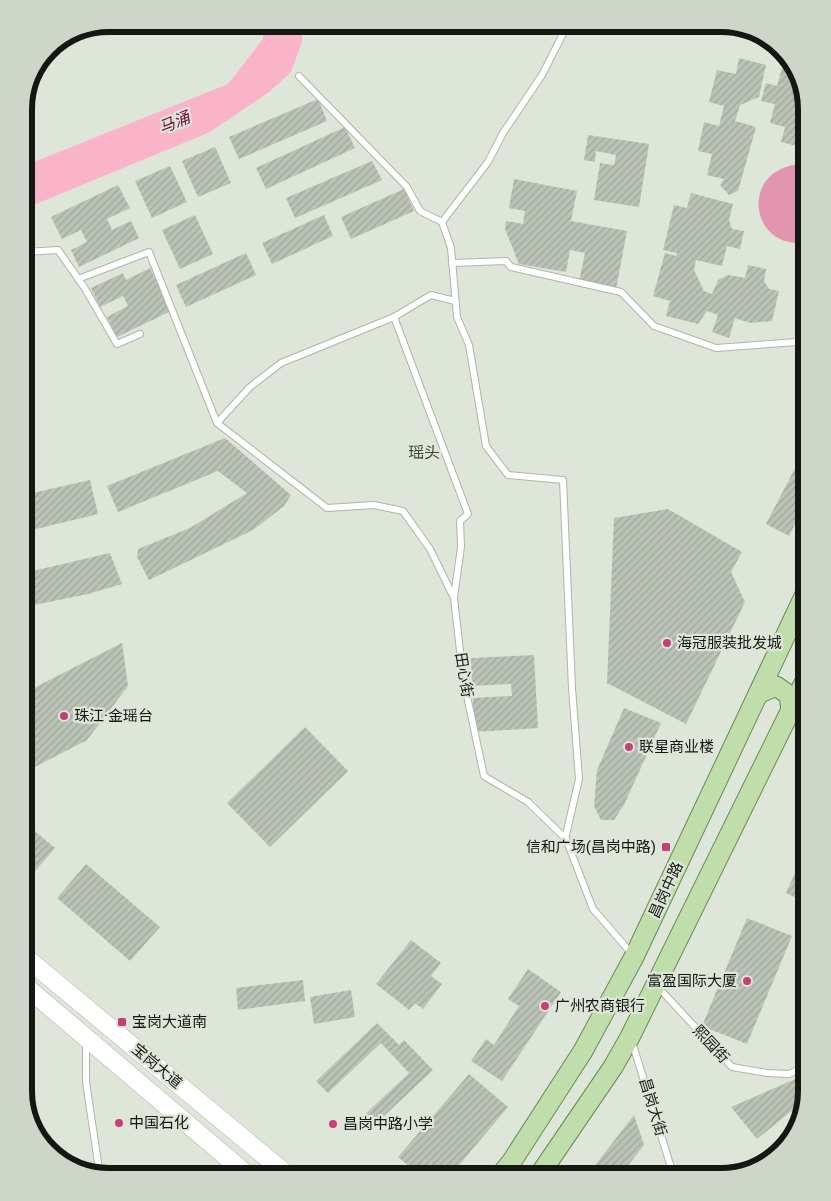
<svg xmlns="http://www.w3.org/2000/svg" width="831" height="1201" font-family="Roboto,'Noto Sans SC',sans-serif">
  <style>
    .grass { fill: #e395af }
    .water { fill: #f9b4ca }
    .building { fill: url(#building-hatch) }
    .lines { fill: none; stroke-linecap: round; stroke-linejoin: round }
    .service-casing { stroke: #aeb5a9; stroke-width: 8 }
    .tertiary-casing { stroke: #aeb5a9; stroke-width: 17 }
    .secondary-casing { stroke: #aeb5a9; stroke-width: 19 }
    .primary-casing { stroke: #698a51; stroke-width: 21 }
    .service { stroke: #fff; stroke-width: 6 }
    .tertiary { stroke: #fff; stroke-width: 15 }
    .secondary { stroke: #fff; stroke-width: 18 }
    .primary { stroke: #c0deab; stroke-width: 19 }
    .poi-dot { fill: #c73e78; stroke: #dee6d9; stroke-width: 2 }
    .labels { text-anchor: middle; stroke-width: 4.5; stroke-linejoin: round; paint-order: stroke }
    .poi-label { font-size: 15px; fill: #151713; stroke: #dee6d9; text-anchor: start }
    .street-label { font-size: 15px; fill: #151713; stroke: #dee6d9 }
    .water-label { font-size: 16px; font-style: italic; fill: #6b0639; stroke: #dee6d9 }
    .neighbourhood-label { font-size: 16px; fill: #3e443a; stroke: #dee6d9 }
    .rim { fill: none; stroke: #151713; stroke-width: 6 }
  </style>
  <defs>
    <pattern id="building-hatch" width="6" height="6" patternUnits="userSpaceOnUse" patternTransform="scale(1.25)"><rect width="6" height="6" fill="#bbc2b6"/><path d="M-1 1l2-2M0 6l6-6M5 7l2-2" fill="none" stroke="#a0a69c"/></pattern>
  </defs>
  <rect width="100%" height="100%" fill="#dee6d9"/>
  <path class="grass" d="M 802,164 L 807,165 L 807,242 C 750,252 737,168 802,164 Z"/>
  <path class="water" d="M 264,24 L 302,24 L 302,42 L 291,72 L 269,92 L 210,132 L 24,209 L 24,166 L 228,84 L 263,39 Z"/>
  <g class="building">
    <path d="M 739,58 L 766,65 L 759,97 L 740,105 L 735,121 L 756,127 L 738,191 L 729,195 L 720,185 L 724,179 L 707,175 L 712,154 L 698,151 L 704,122 L 719,126 L 724,106 L 709,102 L 717,70 L 736,74 Z"/>
    <path d="M 782,68 L 797,72 L 807,109 L 807,132 L 800,135 L 797,146 L 781,142 L 785,127 L 770,123 L 775,104 L 761,101 L 766,83 L 777,86 Z"/>
    <path d="M 318,99 L 327,121 L 239,159 L 229,137 Z"/>
    <path d="M 345,127 L 355,148 L 266,189 L 256,168 Z"/>
    <path d="M 588,135 L 649,144 L 639,207 L 594,200 L 600,163 L 614,165 L 616,155 L 596,151 L 595,162 L 584,160 Z"/>
    <path d="M 215,147 L 231,183 L 198,197 L 182,161 Z"/>
    <path d="M 372,161 L 382,180 L 295,218 L 286,198 Z"/>
    <path d="M 170,166 L 187,202 L 152,218 L 135,181 Z"/>
    <path d="M 514,179 L 577,191 L 571,221 L 627,231 L 616,289 L 579,282 L 585,253 L 570,250 L 566,272 L 519,264 L 505,229 L 506,221 L 523,224 L 525,211 L 509,208 Z"/>
    <path d="M 118,185 L 130,208 L 107,219 L 112,230 L 131,221 L 139,238 L 79,267 L 71,250 L 87,242 L 81,230 L 62,239 L 51,217 Z"/>
    <path d="M 404,189 L 414,211 L 351,239 L 341,217 Z"/>
    <path d="M 691,193 L 733,204 L 729,220 L 732,229 L 744,231 L 740,249 L 727,246 L 722,266 L 696,260 L 694,270 L 704,291 L 712,294 L 718,280 L 728,275 L 745,278 L 748,265 L 766,269 L 764,281 L 769,289 L 779,291 L 772,321 L 750,323 L 735,318 L 729,338 L 712,332 L 718,315 L 707,311 L 698,324 L 666,316 L 670,301 L 653,296 L 665,253 L 676,256 L 677,253 L 663,250 L 674,205 L 687,208 Z"/>
    <path d="M 195,215 L 213,254 L 180,269 L 162,230 Z"/>
    <path d="M 324,215 L 333,236 L 272,264 L 262,243 Z"/>
    <path d="M 246,253 L 256,275 L 186,307 L 176,285 Z"/>
    <path d="M 150,268 L 171,311 L 117,337 L 107,317 L 128,306 L 123,296 L 100,307 L 91,288 L 123,273 L 126,280 Z"/>
    <path d="M 225,438 L 291,495 L 284,506 L 253,530 L 149,580 L 137,557 L 138,549 L 190,528 L 247,493 L 218,471 L 118,512 L 107,486 Z"/>
    <path d="M 805,449 L 807,450 L 807,500 L 789,536 L 766,524 Z"/>
    <path d="M 90,480 L 98,514 L 24,532 L 24,495 Z"/>
    <path d="M 668,509 L 742,552 L 731,572 L 745,602 L 686,724 L 607,683 L 614,518 Z"/>
    <path d="M 110,553 L 122,584 L 88,594 L 24,607 L 24,573 Z"/>
    <path d="M 122,643 L 128,686 L 87,740 L 29,770 L 24,759 L 24,693 Z"/>
    <path d="M 534,655 L 538,728 L 474,732 L 473,698 L 512,696 L 511,684 L 472,686 L 471,658 Z"/>
    <path d="M 624,708 L 661,723 L 624,805 L 614,820 L 601,820 L 594,806 L 597,770 Z"/>
    <path d="M 305,727 L 348,771 L 270,847 L 227,803 Z"/>
    <path d="M 24,822 L 55,848 L 24,884 Z"/>
    <path d="M 807,847 L 807,903 L 786,893 Z"/>
    <path d="M 86,864 L 160,927 L 130,961 L 57,898 Z"/>
    <path d="M 747,918 L 792,936 L 747,1044 L 702,1026 Z"/>
    <path d="M 411,940 L 441,963 L 431,976 L 442,984 L 423,1009 L 415,1003 L 409,1010 L 376,984 Z"/>
    <path d="M 528,969 L 561,992 L 502,1081 L 471,1061 L 486,1039 L 494,1045 L 519,1006 L 508,999 Z"/>
    <path d="M 303,980 L 305,1001 L 238,1010 L 236,988 Z"/>
    <path d="M 351,990 L 355,1017 L 314,1024 L 310,997 Z"/>
    <path d="M 377,1023 L 399,1045 L 404,1040 L 433,1070 L 369,1130 L 359,1120 L 409,1073 L 381,1043 L 328,1093 L 316,1081 Z"/>
    <path d="M 469,1074 L 508,1107 L 449,1177 L 422,1177 L 398,1157 Z"/>
    <path d="M 807,1074 L 807,1092 L 805,1100 L 757,1139 L 731,1107 Z"/>
    <path d="M 634,1115 L 644,1145 L 619,1177 L 586,1177 Z"/>
  </g>
  <g class="lines">
    <g class="service-casing">
      <g id="service">
        <path d="M 299,76 L 407,187 L 420,211 L 442,222 L 451,248 L 457,317 L 469,345 L 486,446 L 508,475 L 563,480 L 572,688 L 579,779 L 565,839"/>
        <path d="M 442,222 L 488,162 L 503,133 L 542,75 L 568,24"/>
        <path d="M 24,252 L 58,250 L 84,287 L 117,344 L 140,334"/>
        <path d="M 452,263 L 506,261 L 511,267 L 621,292 L 654,326 L 716,348 L 797,342 L 807,345"/>
        <path d="M 78,279 L 149,252 L 217,423 L 327,508 L 374,505 L 403,511 L 430,549 L 454,598 L 463,677 L 484,776 L 528,802 L 566,839 L 593,909 L 632,954"/>
        <path d="M 394,317 L 468,514 L 460,521 L 461,547 L 454,597"/>
        <path d="M 217,423 L 250,387 L 281,363 L 394,317 L 431,295 L 455,301"/>
        <path d="M 658,987 L 732,1067 L 767,1073 L 789,1074 L 804,1067 L 807,1063"/>
        <path d="M 86,1041 L 86,1082 L 100,1176"/>
        <path d="M 632,1042 L 674,1177"/>
      </g>
    </g>
    <g class="tertiary-casing">
      <path id="tertiary" d="M 791,624 L 807,631"/>
    </g>
    <g class="secondary-casing">
      <g id="secondary">
        <path d="M 24,956 L 290,1177"/>
        <path d="M 24,985 L 250,1177"/>
      </g>
    </g>
    <g class="primary-casing">
      <g id="primary">
        <path d="M 758,694 L 776,686 L 789,695 L 791,711"/>
        <path d="M 499,1177 L 512,1161 L 583,1051 L 634,957 L 807,590"/>
        <path d="M 538,1177 L 613,1067 L 630,1037 L 807,677"/>
      </g>
    </g>
    <use href="#service" class="service"/>
    <use href="#tertiary" class="tertiary"/>
    <use href="#secondary" class="secondary"/>
    <use href="#primary" class="primary"/>
  </g>
  <g class="poi-dot">
    <circle cx="667" cy="643" r="5"/>
    <circle cx="64" cy="716" r="5"/>
    <circle cx="629" cy="747" r="5"/>
    <rect x="661" y="842" width="10" height="10" rx="2.5"/>
    <circle cx="747" cy="981" r="5"/>
    <circle cx="545" cy="1006" r="5"/>
    <rect x="117" y="1017" width="10" height="10" rx="2.5"/>
    <circle cx="119" cy="1123" r="5"/>
    <circle cx="333" cy="1124" r="5"/>
  </g>
  <g class="labels">
    <g class="poi-label">
      <text x="677" y="648">海冠服装批发城</text>
      <text x="74" y="721">珠江·金瑶台</text>
      <text x="639" y="752">联星商业楼</text>
      <text x="656" y="852" text-anchor="end">信和广场(昌岗中路)</text>
      <text x="737" y="986" text-anchor="end">富盈国际大厦</text>
      <text x="555" y="1011">广州农商银行</text>
      <text x="132" y="1027">宝岗大道南</text>
      <text x="129" y="1128">中国石化</text>
      <text x="343" y="1129">昌岗中路小学</text>
    </g>
    <g class="street-label">
      <text transform="translate(464 675) rotate(81)" y="5">田心街</text>
      <text transform="translate(666 890) rotate(-65)" y="5">昌岗中路</text>
      <text transform="translate(711 1044) rotate(47)" y="5">熙园街</text>
      <text transform="translate(157 1066) rotate(40)" y="5">宝岗大道</text>
      <text transform="translate(653 1107) rotate(73)" y="5">昌岗大街</text>
    </g>
    <g class="water-label">
      <text transform="translate(174 122) rotate(-22)" y="6">马涌</text>
    </g>
    <g class="neighbourhood-label">
      <text x="424" y="458">瑶头</text>
    </g>
  </g>
  <path d="M0 0H831V1201H0ZM109 32H721A77 77 0 0 1 798 109V1091A77 77 0 0 1 721 1168H109A77 77 0 0 1 32 1091V109A77 77 0 0 1 109 32Z" fill="#ced5c9" fill-rule="evenodd"/>
  <path class="rim" d="M109 32H721A77 77 0 0 1 798 109V1091A77 77 0 0 1 721 1168H109A77 77 0 0 1 32 1091V109A77 77 0 0 1 109 32Z"/>
</svg>
